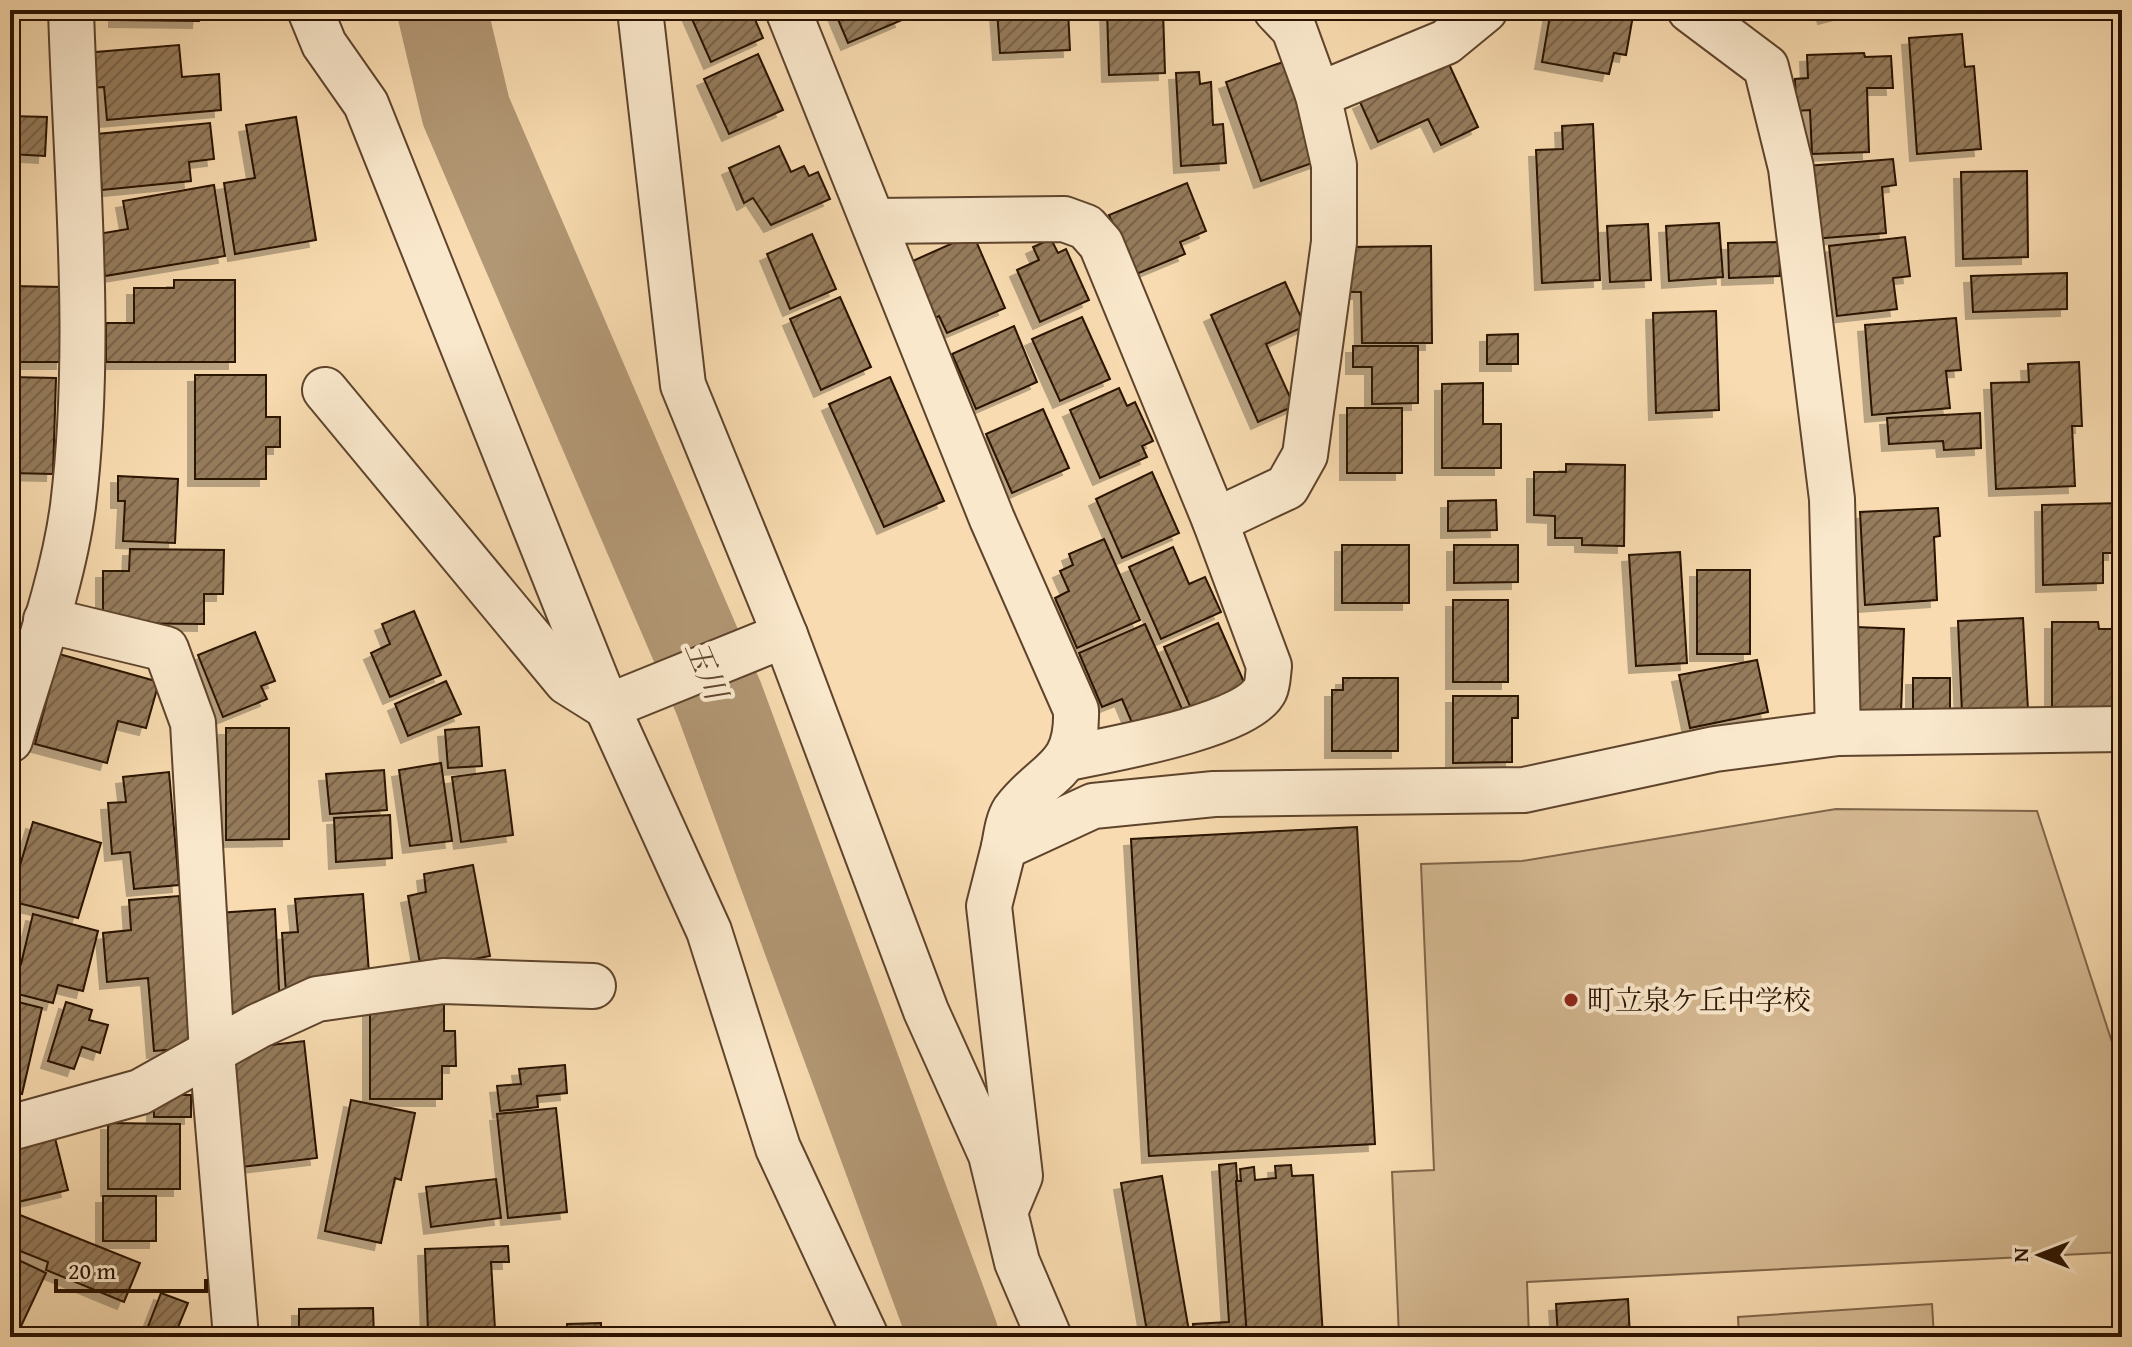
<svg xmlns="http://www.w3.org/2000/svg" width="2132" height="1347" font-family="'Gentium Book Plus','Noto Serif JP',serif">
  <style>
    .park { fill: #d5b992; stroke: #806649; stroke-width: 2 }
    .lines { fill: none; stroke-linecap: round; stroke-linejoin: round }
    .river { stroke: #b29774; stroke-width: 90 }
    .building { fill: url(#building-hatch); stroke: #2a1200; stroke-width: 2; filter: url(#shadow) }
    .minor-casing { stroke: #5e442c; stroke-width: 48 }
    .minor { stroke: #fae8cc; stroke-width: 44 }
    .poi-dot { fill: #8f2418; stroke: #fae8cc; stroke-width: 3 }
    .labels { text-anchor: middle; stroke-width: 8; stroke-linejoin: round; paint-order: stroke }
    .poi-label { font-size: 28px; fill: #2a1200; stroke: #fae8cc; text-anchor: start }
    .water-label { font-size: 30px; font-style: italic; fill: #60472e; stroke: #fae8cc }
  </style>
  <defs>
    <pattern id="building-hatch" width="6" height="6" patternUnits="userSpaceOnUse" patternTransform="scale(2)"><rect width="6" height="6" fill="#957b5c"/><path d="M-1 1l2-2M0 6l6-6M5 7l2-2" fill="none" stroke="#7a634a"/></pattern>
    <filter id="shadow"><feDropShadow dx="-7" dy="7" stdDeviation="0" flood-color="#0004"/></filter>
  </defs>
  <rect width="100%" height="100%" fill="#f8dbb0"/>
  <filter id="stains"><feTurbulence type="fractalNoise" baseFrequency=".0025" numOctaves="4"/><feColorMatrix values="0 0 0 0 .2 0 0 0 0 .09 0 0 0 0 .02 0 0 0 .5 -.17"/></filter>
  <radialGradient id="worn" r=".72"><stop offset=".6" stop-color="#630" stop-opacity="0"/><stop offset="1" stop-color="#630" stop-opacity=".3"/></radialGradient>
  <g class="park">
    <path d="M 1836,809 L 2037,811 L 2122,1073 L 2122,1252 L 1527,1282 L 1529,1337 L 1399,1337 L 1392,1172 L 1434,1170 L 1421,864 L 1522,861 Z"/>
    <path d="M 1932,1304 L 1934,1337 L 1739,1337 L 1738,1317 Z"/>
  </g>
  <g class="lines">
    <path class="river" d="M 442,10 L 466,111 L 719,699 L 954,1337"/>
  </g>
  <g class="building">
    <path d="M 116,10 L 200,10 L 199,21 L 116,20 Z"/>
    <path d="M 688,10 L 751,10 L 763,38 L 711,62 Z"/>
    <path d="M 834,10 L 898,10 L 902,20 L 848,43 Z"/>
    <path d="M 997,10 L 1068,10 L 1070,50 L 1000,53 Z"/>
    <path d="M 1107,10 L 1163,10 L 1165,73 L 1109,75 Z"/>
    <path d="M 1551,10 L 1634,10 L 1626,55 L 1614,53 L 1609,74 L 1542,62 Z"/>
    <path d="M 1823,10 L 1852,10 L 1825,17 Z"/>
    <path d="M 1962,34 L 1965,67 L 1974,66 L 1981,149 L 1917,154 L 1909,38 Z"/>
    <path d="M 179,45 L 182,77 L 219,74 L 221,110 L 107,120 L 104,87 L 88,88 L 84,53 Z"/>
    <path d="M 1864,53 L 1865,57 L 1891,56 L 1893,88 L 1867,88 L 1869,152 L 1812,154 L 1810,110 L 1796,111 L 1795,79 L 1808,78 L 1807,55 Z"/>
    <path d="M 758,54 L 783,110 L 729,134 L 704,79 Z"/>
    <path d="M 1283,62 L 1318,161 L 1261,181 L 1226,82 Z"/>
    <path d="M 1448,62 L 1478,127 L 1441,145 L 1428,119 L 1378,142 L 1360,102 Z"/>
    <path d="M 1199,72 L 1200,84 L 1211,82 L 1213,125 L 1223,124 L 1226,163 L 1181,166 L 1176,73 Z"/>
    <path d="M 10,116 L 47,117 L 45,156 L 10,154 Z"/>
    <path d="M 296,117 L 316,240 L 235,254 L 224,183 L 255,178 L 246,125 Z"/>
    <path d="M 210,123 L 214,159 L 189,162 L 191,181 L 102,190 L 97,134 Z"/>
    <path d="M 1593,124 L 1600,280 L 1542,283 L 1536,150 L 1563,149 L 1562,126 Z"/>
    <path d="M 779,146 L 791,172 L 804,166 L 809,176 L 818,172 L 830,199 L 771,225 L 753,198 L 744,203 L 729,168 Z"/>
    <path d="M 1893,159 L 1896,185 L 1882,187 L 1886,233 L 1813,239 L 1807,166 Z"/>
    <path d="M 2027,171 L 2028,257 L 1963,259 L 1961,172 Z"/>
    <path d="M 1187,183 L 1206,231 L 1180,242 L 1185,254 L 1134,275 L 1109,215 Z"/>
    <path d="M 214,185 L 225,256 L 105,276 L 98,234 L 128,229 L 123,201 Z"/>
    <path d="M 1719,223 L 1723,277 L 1669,281 L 1666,226 Z"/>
    <path d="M 1648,224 L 1651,280 L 1610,282 L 1607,226 Z"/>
    <path d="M 812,234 L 836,289 L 790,309 L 767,254 Z"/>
    <path d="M 973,234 L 1005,308 L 947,333 L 939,316 L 931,320 L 906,264 Z"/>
    <path d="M 1905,237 L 1910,276 L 1893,278 L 1897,309 L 1837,316 L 1829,246 Z"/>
    <path d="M 1051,239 L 1058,253 L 1066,249 L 1089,300 L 1040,322 L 1017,270 L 1039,260 L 1033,247 Z"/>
    <path d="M 1779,242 L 1780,276 L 1729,278 L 1728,243 Z"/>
    <path d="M 1431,246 L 1432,343 L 1362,343 L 1361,292 L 1348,292 L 1348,247 Z"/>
    <path d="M 2067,273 L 2067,309 L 1973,312 L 1971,276 Z"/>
    <path d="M 174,280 L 235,280 L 235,362 L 106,362 L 106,323 L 134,323 L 134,288 L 174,288 Z"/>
    <path d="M 1285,282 L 1305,326 L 1266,344 L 1294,406 L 1258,422 L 1211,315 Z"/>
    <path d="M 10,286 L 63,287 L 63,362 L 10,362 Z"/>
    <path d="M 840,297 L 871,367 L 821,390 L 790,319 Z"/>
    <path d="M 1716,311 L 1719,410 L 1656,413 L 1653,313 Z"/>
    <path d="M 1082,317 L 1110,379 L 1060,401 L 1032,339 Z"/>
    <path d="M 1956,318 L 1961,370 L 1946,371 L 1950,408 L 1872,415 L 1865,325 Z"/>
    <path d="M 1014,326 L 1037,382 L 976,409 L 952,354 Z"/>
    <path d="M 1518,334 L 1518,364 L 1487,364 L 1487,335 Z"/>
    <path d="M 1353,346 L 1418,346 L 1418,403 L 1372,404 L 1372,367 L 1353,367 Z"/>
    <path d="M 2079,362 L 2082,426 L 2072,426 L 2075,486 L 1996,489 L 1991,383 L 2029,382 L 2028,364 Z"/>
    <path d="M 195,375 L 266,375 L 266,417 L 280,417 L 280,447 L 266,447 L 266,479 L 195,479 Z"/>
    <path d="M 10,377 L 56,378 L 53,474 L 10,473 Z"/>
    <path d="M 890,377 L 944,501 L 884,527 L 829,404 Z"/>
    <path d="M 1483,383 L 1483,424 L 1501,424 L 1501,468 L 1442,468 L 1442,384 Z"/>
    <path d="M 1119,388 L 1127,406 L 1135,402 L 1153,441 L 1142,446 L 1147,457 L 1100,478 L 1070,410 Z"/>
    <rect x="1347" y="408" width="55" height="65"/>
    <path d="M 1043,409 L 1069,468 L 1012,493 L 986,434 Z"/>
    <path d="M 1980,413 L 1981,448 L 1944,450 L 1943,441 L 1889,444 L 1887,418 Z"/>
    <path d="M 1566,464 L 1625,465 L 1624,546 L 1582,545 L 1582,538 L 1555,538 L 1555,516 L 1534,515 L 1534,472 L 1566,472 Z"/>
    <path d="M 1152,472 L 1179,533 L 1122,558 L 1096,499 Z"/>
    <path d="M 118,476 L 178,479 L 175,543 L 123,541 L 125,501 L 118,501 Z"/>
    <path d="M 1496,500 L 1497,530 L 1448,531 L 1448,501 Z"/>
    <path d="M 2122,503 L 2122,532 L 2115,532 L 2115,553 L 2103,553 L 2103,583 L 2043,585 L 2042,505 Z"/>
    <path d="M 1938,508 L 1940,536 L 1934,537 L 1937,600 L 1865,605 L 1860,512 Z"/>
    <path d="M 1104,539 L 1140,620 L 1077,648 L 1055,598 L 1069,591 L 1060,571 L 1073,565 L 1069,554 Z"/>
    <rect x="1342" y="545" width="67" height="58"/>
    <path d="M 1454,545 L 1518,545 L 1518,582 L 1454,583 Z"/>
    <path d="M 1173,547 L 1189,584 L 1205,577 L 1221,612 L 1161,639 L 1129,567 Z"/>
    <path d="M 130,549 L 224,550 L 223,594 L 204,594 L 204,624 L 103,623 L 103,571 L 129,571 Z"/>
    <path d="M 1680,552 L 1687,663 L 1636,666 L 1629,555 Z"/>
    <rect x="1697" y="570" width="53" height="84"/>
    <rect x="1453" y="600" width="55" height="82"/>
    <path d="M 414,611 L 441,675 L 390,697 L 371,653 L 390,644 L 382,624 Z"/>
    <path d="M 2023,618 L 2028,710 L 1962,713 L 1958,621 Z"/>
    <path d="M 2052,622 L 2098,622 L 2099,629 L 2114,629 L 2115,708 L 2052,709 Z"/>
    <path d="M 1218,623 L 1247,689 L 1197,722 L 1164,647 Z"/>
    <path d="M 1145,624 L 1182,709 L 1135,730 L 1122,699 L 1102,707 L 1079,653 Z"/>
    <path d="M 1856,627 L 1904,629 L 1901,713 L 1854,712 Z"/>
    <path d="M 255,632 L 275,681 L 261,686 L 267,699 L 223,717 L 198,655 Z"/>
    <path d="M 59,654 L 159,682 L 146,728 L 118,721 L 107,763 L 35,744 Z"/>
    <path d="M 1757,660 L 1768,712 L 1690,728 L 1679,675 Z"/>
    <path d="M 1343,678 L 1398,678 L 1398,751 L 1332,751 L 1332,690 L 1343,690 Z"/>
    <rect x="1913" y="678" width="37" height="36"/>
    <path d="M 446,681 L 461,714 L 408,736 L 395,704 Z"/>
    <path d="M 1453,696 L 1518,696 L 1518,718 L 1512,718 L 1512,762 L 1453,763 Z"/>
    <path d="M 479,727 L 482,766 L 448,768 L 445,730 Z"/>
    <path d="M 226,728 L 289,728 L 289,839 L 226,840 Z"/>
    <path d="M 441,763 L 452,841 L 410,846 L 399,770 Z"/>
    <path d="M 384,770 L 387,810 L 330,814 L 326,774 Z"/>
    <path d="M 505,770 L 513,835 L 461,842 L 452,777 Z"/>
    <path d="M 169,772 L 179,885 L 134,889 L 130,852 L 112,854 L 108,803 L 126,802 L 123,777 Z"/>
    <path d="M 390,815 L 392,858 L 336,862 L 334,818 Z"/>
    <path d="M 33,822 L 101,843 L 78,918 L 10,901 L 10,870 L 18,872 Z"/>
    <path d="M 1357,827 L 1375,1144 L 1149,1156 L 1131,839 Z"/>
    <path d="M 473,865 L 490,956 L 421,969 L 408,896 L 426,892 L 424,874 Z"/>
    <path d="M 363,894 L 370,986 L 286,993 L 282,933 L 298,932 L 295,899 Z"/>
    <path d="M 179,896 L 193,1048 L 154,1051 L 148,978 L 107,982 L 103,933 L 131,930 L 129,900 Z"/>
    <path d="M 275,909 L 280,1010 L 224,1013 L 218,913 Z"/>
    <path d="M 33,914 L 98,931 L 83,991 L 58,985 L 53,1003 L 10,992 L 10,962 L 21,964 Z"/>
    <path d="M 10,1000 L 42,1008 L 22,1094 L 10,1091 Z"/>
    <path d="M 66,1002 L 92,1010 L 89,1020 L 108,1025 L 100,1053 L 82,1047 L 74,1069 L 48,1061 Z"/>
    <path d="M 444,1003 L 444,1031 L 455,1031 L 456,1066 L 442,1066 L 442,1099 L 370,1099 L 370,1004 Z"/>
    <path d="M 304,1041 L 317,1158 L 242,1167 L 229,1050 Z"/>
    <path d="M 565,1065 L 567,1093 L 537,1096 L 538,1107 L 500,1111 L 497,1086 L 521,1084 L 519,1069 Z"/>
    <rect x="154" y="1095" width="37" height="22"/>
    <path d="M 351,1100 L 415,1113 L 401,1180 L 395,1178 L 381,1243 L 325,1231 Z"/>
    <path d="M 556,1108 L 567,1212 L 508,1218 L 497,1114 Z"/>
    <path d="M 108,1123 L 180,1124 L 180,1189 L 108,1189 Z"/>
    <path d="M 53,1130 L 68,1190 L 14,1203 L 10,1188 L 10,1141 Z"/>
    <path d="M 1236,1163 L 1247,1337 L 1194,1337 L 1193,1324 L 1229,1322 L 1219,1165 Z"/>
    <path d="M 1291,1165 L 1292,1176 L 1313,1175 L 1323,1337 L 1247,1337 L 1236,1181 L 1241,1181 L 1240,1169 L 1254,1167 L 1255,1180 L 1276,1178 L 1275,1166 Z"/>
    <path d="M 1162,1176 L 1190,1337 L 1148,1337 L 1121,1183 Z"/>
    <path d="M 496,1179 L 501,1218 L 431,1227 L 426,1187 Z"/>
    <rect x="103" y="1196" width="53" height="45"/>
    <path d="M 10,1211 L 140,1263 L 124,1302 L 46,1270 L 48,1262 L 10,1247 Z"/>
    <path d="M 508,1246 L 509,1262 L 491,1262 L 495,1329 L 428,1331 L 425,1249 Z"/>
    <path d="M 10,1256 L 46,1273 L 16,1337 L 10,1337 Z"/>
    <path d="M 161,1293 L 188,1303 L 174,1337 L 144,1337 Z"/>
    <path d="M 1628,1299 L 1630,1337 L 1558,1337 L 1556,1304 Z"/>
    <path d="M 373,1308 L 374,1337 L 299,1337 L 299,1309 Z"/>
    <path d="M 601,1323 L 601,1337 L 567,1337 L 567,1324 Z"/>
  </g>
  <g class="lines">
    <g class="minor-casing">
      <g id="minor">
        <path d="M 310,10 L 324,44 L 366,104 L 607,707 L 709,931 L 778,1148 L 866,1337"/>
        <path d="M 640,10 L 683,385 L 785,635 L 926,1011 L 991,1155 L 1017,1262 L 1049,1337"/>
        <path d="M 788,10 L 992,519 L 1076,710 C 1078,772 1046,769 1014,811 C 1008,820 1006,836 1004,847"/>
        <path d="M 1276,10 L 1294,29 L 1318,95 L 1446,42 L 1485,10"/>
        <path d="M 1690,10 L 1766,67 L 1791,168 L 1832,499 L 1838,733"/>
        <path d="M 875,221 L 1064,219 L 1086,227 L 1101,244 L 1215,521 L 1269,666 C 1268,673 1268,684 1265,690 C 1248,726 1107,750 1068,758"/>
        <path d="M 325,390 L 567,682 L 607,707"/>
        <path d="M 1215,521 L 1287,487 L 1305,455 L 1334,242 L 1334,165 L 1318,95"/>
        <path d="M 46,620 L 166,649 L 193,723 L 212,1053 L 236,1337"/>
        <path d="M 607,707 L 785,635"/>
        <path d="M 10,740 C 32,666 63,582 73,506 C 93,343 76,174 71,10"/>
        <path d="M 10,1128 L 140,1092 L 258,1026 L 317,999 L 443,981 L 593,986"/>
        <path d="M 1005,1212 L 1020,1176 L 989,906 L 1004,847 L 1093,806 L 1214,794 L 1524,790 L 1715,749 L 1838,733 L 2122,729"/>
      </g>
    </g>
    <use href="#minor" class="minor"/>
  </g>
  <circle class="poi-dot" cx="1571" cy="1000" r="8"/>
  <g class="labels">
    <g class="poi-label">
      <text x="1587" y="1010">町立泉ケ丘中学校</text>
    </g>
    <g class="water-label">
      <text transform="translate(706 670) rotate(67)" y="10">玉川</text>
    </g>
  </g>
  <rect width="2132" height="1347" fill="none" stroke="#f8dbb0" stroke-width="40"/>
  <rect x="12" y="12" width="2108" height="1323" fill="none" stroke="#2a1200" stroke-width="4"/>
  <rect x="20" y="20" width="2092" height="1307" fill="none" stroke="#2a1200" stroke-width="2"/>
  <g transform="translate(2040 1255) rotate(270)" stroke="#fae8cc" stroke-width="6" paint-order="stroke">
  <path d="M0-6L14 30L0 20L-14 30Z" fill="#2a1200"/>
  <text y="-12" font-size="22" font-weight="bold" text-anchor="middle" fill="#2a1200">N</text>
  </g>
  <path d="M56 1279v12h150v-12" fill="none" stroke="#2a1200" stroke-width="4"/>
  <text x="68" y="1279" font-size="24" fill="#2a1200" stroke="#fae8cc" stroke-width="6" paint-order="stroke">20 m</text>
  <rect width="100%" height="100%" filter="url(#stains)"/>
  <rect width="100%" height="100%" fill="url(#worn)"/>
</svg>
